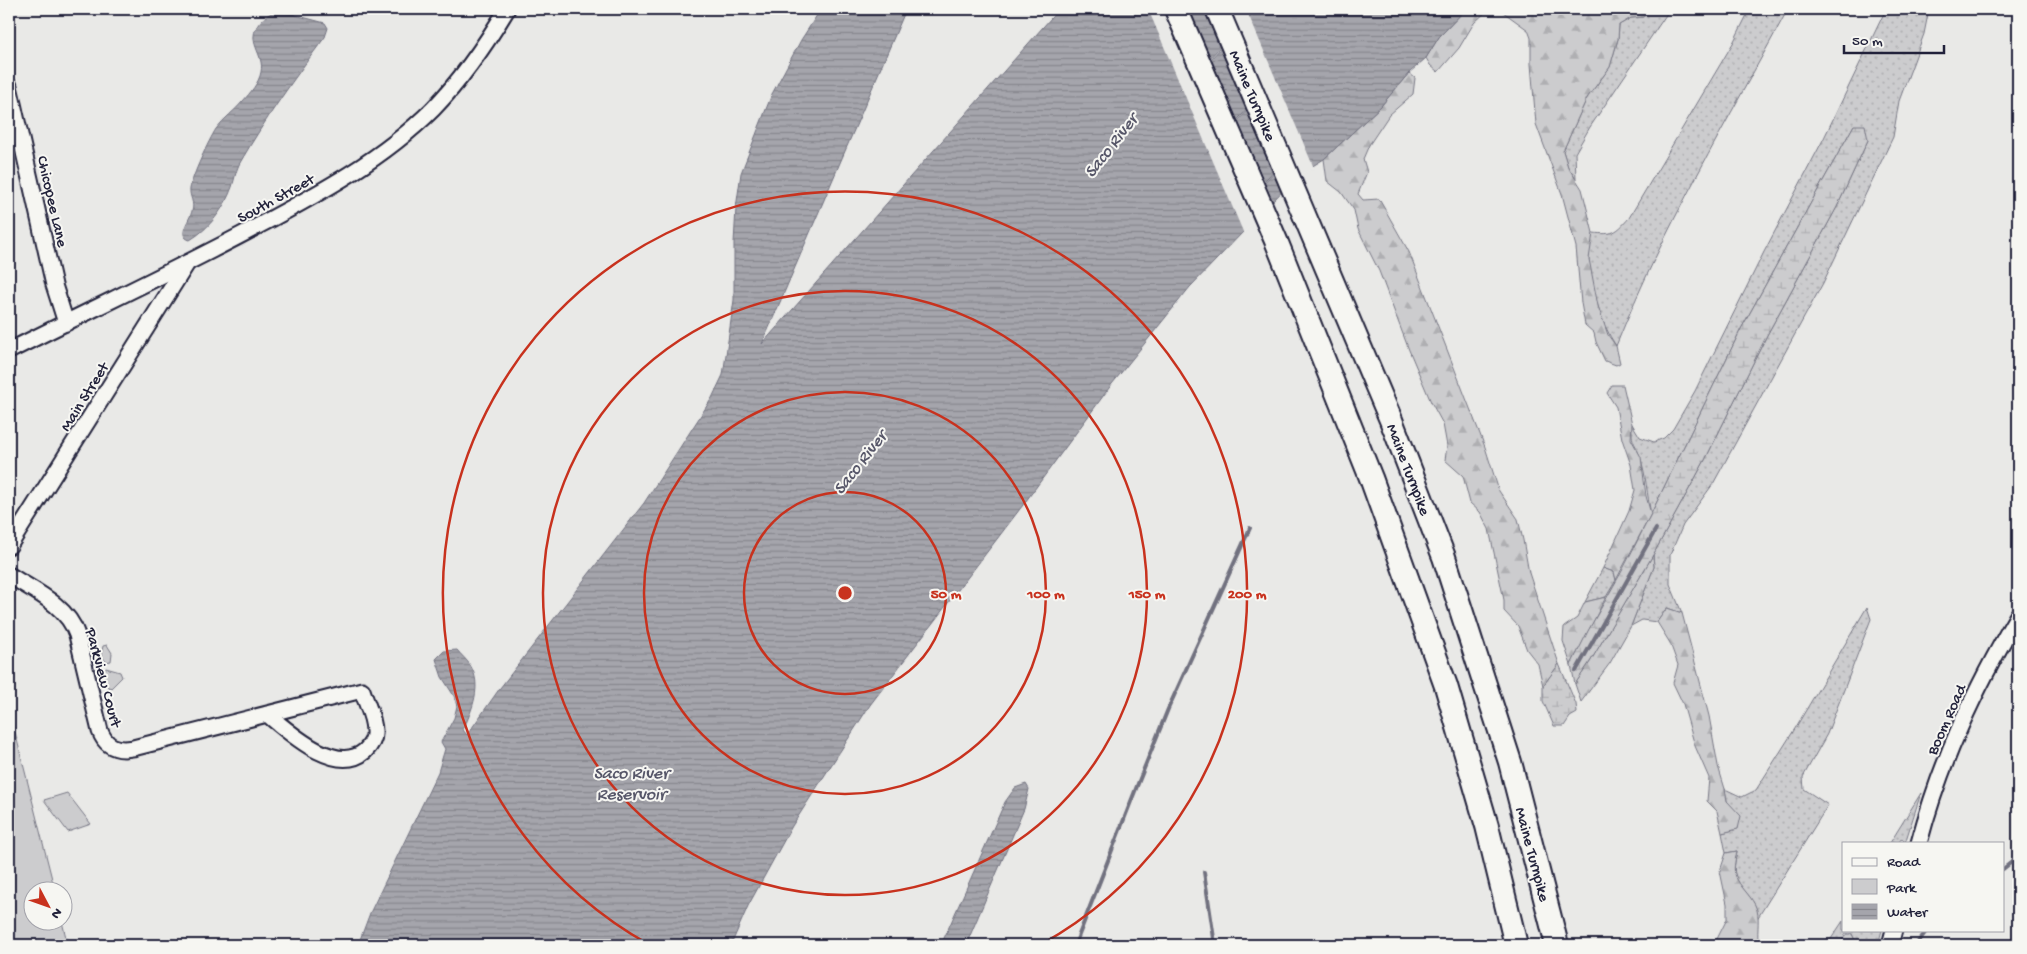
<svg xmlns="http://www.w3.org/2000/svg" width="2027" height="954" font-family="'Gochi Hand',sans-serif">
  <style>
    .grass { fill: url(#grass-dots); stroke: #777784 }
    .forest { fill: url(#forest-firs); stroke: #777784 }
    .wetland { fill: url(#wetland-marsh); stroke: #777784 }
    .park { fill: #ccccce; stroke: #777784 }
    .water { fill: url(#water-rules); stroke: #71717f; fill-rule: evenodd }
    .pier { fill: #e9e9e7 }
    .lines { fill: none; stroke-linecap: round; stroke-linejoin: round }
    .stream { stroke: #71717f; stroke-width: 4 }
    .minor-casing { stroke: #22223b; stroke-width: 19 }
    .highway-casing { stroke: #22223b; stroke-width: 26 }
    .minor { stroke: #f6f6f2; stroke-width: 15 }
    .highway { stroke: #f6f6f2; stroke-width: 22 }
    .ring { fill: none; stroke: #c8321e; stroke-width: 2.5 }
    .labels { text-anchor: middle; stroke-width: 4; stroke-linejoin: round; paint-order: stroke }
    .street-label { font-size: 16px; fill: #22223b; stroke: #f6f6f2 }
    .water-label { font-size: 18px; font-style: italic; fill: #565668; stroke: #f6f6f2 }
    .centre { fill: #c8321e; stroke: #f6f6f2; stroke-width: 2.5 }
    .ring-label { font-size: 15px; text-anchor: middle; font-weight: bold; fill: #c8321e; stroke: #f6f6f2; stroke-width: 4; stroke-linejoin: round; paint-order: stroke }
  </style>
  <defs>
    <pattern id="grass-dots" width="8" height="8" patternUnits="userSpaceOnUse" patternTransform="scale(1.25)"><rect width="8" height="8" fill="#ccccce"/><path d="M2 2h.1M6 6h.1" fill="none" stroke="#afafb2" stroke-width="1.8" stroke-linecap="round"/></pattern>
    <pattern id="forest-firs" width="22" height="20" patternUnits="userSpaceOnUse" patternTransform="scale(1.25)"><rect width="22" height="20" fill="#ccccce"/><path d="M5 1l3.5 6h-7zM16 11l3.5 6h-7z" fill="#afafb2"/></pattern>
    <pattern id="wetland-marsh" width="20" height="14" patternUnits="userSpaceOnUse" patternTransform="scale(1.25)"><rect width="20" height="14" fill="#ccccce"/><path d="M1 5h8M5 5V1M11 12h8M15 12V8" fill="none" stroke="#afafb2"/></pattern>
    <pattern id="water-rules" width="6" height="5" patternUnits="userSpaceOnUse" patternTransform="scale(1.25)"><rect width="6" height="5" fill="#a5a5ac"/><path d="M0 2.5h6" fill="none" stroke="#86868d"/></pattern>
  </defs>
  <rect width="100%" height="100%" fill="#e9e9e7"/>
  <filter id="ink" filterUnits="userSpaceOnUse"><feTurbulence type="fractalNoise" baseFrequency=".02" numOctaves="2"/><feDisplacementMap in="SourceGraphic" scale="10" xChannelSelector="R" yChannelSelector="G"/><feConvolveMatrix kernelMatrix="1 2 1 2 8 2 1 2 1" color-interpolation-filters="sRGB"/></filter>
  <g filter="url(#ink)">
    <g class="grass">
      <path d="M 1652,9 L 1670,9 L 1590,127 L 1575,153 L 1576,179 L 1568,167 L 1563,151 L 1587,98 L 1610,67 L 1618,39 L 1619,25 L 1631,18 L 1643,17 Z"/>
      <path d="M 1750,9 L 1788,9 C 1728,120 1663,229 1616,346 C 1600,322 1592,289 1589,260 C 1588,252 1591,242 1593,233 C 1613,235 1616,233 1629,218 L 1733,43 Z"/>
      <path d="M 1886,9 L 1929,9 L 1924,34 L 1899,101 L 1893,137 L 1823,283 L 1713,484 L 1683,525 L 1670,555 L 1670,584 L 1682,613 L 1667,608 L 1657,622 L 1642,620 L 1631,626 L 1654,567 L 1653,555 L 1705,460 L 1767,335 L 1837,207 L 1868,140 L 1854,125 L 1741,329 L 1651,514 C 1647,496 1646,473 1640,457 C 1635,440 1631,445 1632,424 L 1640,437 L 1654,442 L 1664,438 L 1673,429 L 1695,391 L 1764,252 L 1824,138 Z"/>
      <path d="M 1603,568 L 1614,572 L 1616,580 L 1606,597 L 1585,602 Z"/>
      <path d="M 1867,607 L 1871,619 L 1827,734 L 1803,777 L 1804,789 L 1828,805 L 1757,919 C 1758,899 1741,892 1735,875 C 1733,868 1736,858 1737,851 L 1726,853 L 1722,833 L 1737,829 L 1727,801 L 1725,789 L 1742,797 L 1756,790 L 1796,727 Z"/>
      <path d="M 1921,793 L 1905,843 L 1902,838 L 1898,843 L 1890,843 Z"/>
      <path d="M 1843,921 L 1843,930 L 1882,930 L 1878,945 L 1857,945 L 1852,934 L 1847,934 L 1839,945 L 1827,945 Z"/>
    </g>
    <g class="forest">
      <path d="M 1466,9 L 1489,9 L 1474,23 L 1459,48 L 1438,72 L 1430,65 L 1426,58 L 1439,37 Z"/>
      <path d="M 1499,9 L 1652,9 L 1643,17 L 1631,18 L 1619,25 L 1618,39 L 1610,67 L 1587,98 L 1563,151 L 1568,167 L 1582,189 L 1593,233 L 1589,259 L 1598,306 L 1608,335 L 1616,346 L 1620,363 L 1616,365 L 1605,361 L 1596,342 L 1594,333 L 1585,325 L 1581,303 L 1576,247 L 1562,194 L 1536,124 L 1531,64 L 1531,38 L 1528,30 Z"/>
      <path d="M 1409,73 L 1415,78 L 1413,94 L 1389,115 L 1369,145 L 1363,159 L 1367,172 L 1358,194 L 1363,200 L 1379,199 L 1409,252 L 1485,447 L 1499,491 L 1518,519 L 1523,540 L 1529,573 L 1559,664 L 1543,686 L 1538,664 L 1527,650 L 1518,626 L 1504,611 L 1504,600 L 1489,529 L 1480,512 L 1470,503 L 1463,476 L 1445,460 L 1447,446 L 1443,424 L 1431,402 L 1409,350 L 1379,271 L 1358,229 L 1354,210 L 1341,192 L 1327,181 L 1324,159 L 1381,106 Z"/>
      <path d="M 1612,385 L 1623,385 L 1632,424 L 1631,439 L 1641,457 L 1646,496 L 1651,514 L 1616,580 L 1614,572 L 1603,568 L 1629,511 L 1635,490 L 1631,465 L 1622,439 L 1616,407 L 1607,393 Z"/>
      <path d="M 1653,555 L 1654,567 L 1631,626 L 1610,663 L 1581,702 L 1575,684 L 1590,662 Z"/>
      <path d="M 1606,597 L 1571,665 L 1563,641 L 1564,627 L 1577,618 L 1585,602 Z"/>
      <path d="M 1667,608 L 1682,613 L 1709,716 L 1718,766 L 1725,789 L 1727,801 L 1741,816 L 1738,829 L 1722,833 L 1717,811 L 1707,801 L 1709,778 L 1695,746 L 1683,704 L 1673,683 L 1678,665 L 1670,643 L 1657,622 Z"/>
      <path d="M 1737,851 C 1736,857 1733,868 1735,874 C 1739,888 1753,896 1757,910 C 1760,922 1756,934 1759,945 L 1714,945 L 1727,919 L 1727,904 L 1720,871 L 1726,853 Z"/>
      <path d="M 1846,934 L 1852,934 L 1857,945 L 1839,945 Z"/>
    </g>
    <g class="wetland">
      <path d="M 1854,125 L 1865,125 L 1868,140 L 1837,207 L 1767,335 L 1705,460 L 1653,555 L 1590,662 L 1575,684 L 1571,665 L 1588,631 L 1622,571 L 1651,514 L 1741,329 Z"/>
      <path d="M 1559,664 L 1576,704 L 1577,713 L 1570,717 L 1564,726 L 1554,726 L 1543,701 L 1543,686 Z"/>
    </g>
    <g class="park">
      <path d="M 107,645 L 112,653 L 111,661 L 106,662 L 101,655 L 103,646 Z"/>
      <path d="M 106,668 L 120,672 L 122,677 L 111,688 L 106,686 L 102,673 Z"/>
      <path d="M 9,708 L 55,891 L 32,892 L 32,922 L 62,922 L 68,945 L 9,945 Z"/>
      <path d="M 67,793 L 91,824 L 68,832 L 44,800 Z"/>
    </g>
    <g class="water">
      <path d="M 821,9 L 903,9 L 904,14 L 762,344 L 1059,9 L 1171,9 L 1154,29 L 1174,9 L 1466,9 L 1439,37 L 1426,58 L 1409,73 L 1381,106 L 1324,159 L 1298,175 L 1190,287 L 1112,384 L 1023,505 L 870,705 L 792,826 L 748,906 L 731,945 L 358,945 L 370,913 L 438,772 L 445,749 L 441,742 L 454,718 L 457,706 L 454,696 L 442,677 L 436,659 L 444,651 L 457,650 C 461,655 467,660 470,665 C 483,685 472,710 463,730 L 467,735 L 500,688 L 644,503 L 712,398 L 723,375 L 734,300 L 734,243 L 736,208 L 741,173 L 772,94 L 801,40 ZM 1250,16 L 1249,19 L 1180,91 L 1180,89 ZM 1275,79 L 1277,79 L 1276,81 L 1207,153 ZM 1302,140 L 1304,140 L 1303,142 L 1233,215 Z"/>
      <path d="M 280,11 L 325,23 L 328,28 L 325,37 C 295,77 266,118 241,161 C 236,169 235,178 232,187 C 224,209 210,228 190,240 C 176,236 190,220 192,211 C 195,203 189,196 190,189 C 192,176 209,140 216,129 C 224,118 235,111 243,101 C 250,93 259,83 261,72 C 265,53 244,42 260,22 C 266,15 272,12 280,11 Z"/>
      <path d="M 1026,784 L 1029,789 L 1024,809 L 966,945 L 941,945 L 1005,802 L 1015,788 Z"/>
    </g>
    <g class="pier">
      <path d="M 1148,9 L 1190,9 L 1274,203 L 1244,234 Z"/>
      <path d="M 1204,9 L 1246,9 L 1314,168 L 1299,177 L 1283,194 Z"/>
    </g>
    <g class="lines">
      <g class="stream">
        <path d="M 1576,671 L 1656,529"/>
        <path d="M 2003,869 L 2018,857"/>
        <path d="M 1204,872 L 1215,945"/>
        <path d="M 1075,945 L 1137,786 L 1168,709 L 1250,528"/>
        <path d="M 1916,945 L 1927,930"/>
      </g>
      <g class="minor-casing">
        <g id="minor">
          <path d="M 9,86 L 54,285 L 66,323"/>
          <path d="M 9,351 C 92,309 176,270 258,226 C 320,193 383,159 433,109 C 462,79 486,44 507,9"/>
          <path d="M 9,546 L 186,265"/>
          <path d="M 9,575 C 34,591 67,605 77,635 L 100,731 C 106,747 117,751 133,748 L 362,690 C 366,703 374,717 374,731 C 375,739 371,745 365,751 C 336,776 289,732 267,714"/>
          <path d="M 1919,843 C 1941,760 1975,689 2018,615"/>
          <path d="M 1890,945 L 1894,930"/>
        </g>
      </g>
      <g class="highway-casing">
        <g id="highway">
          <path d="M 1176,9 L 1277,243 L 1371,478 L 1446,686 L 1487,826 L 1516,945"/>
          <path d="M 1217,9 L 1391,420 L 1444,557 L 1510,762 L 1557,945"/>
        </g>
      </g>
      <use href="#minor" class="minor"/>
      <use href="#highway" class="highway"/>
    </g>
  </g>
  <g class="ring">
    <circle cx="845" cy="593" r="101"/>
    <circle cx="845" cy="593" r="201"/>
    <circle cx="845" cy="593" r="302"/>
    <path d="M650 945A402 402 0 1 1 1040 945"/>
  </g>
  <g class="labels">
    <g class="street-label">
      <text transform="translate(1254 95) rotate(67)" y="6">Maine Turnpike</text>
      <text transform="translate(275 197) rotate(-29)" y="6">South Street</text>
      <text transform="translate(54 201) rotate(77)" y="6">Chicopee Lane</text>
      <text transform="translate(83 396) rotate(-58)" y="6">Main Street</text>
      <text transform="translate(1410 469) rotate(69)" y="6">Maine Turnpike</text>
      <text transform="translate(105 677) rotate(75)" y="6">Parkview Court</text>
      <text transform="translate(1945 719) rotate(-66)" y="6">Boom Road</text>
      <text transform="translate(1534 854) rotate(75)" y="6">Maine Turnpike</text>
    </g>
    <g class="water-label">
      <text transform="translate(1110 145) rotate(-52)" y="6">Saco River</text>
      <text transform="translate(859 462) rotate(-52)" y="6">Saco River</text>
      <text x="631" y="778">Saco River<tspan x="631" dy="21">Reservoir</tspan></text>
    </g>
  </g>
  <circle cx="845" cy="593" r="8" class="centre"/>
  <g class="ring-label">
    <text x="946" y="598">50 m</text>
    <text x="1046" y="598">100 m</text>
    <text x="1147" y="598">150 m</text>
    <text x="1247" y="598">200 m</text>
  </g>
  <rect width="2027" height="954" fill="none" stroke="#f6f6f2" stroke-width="30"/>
  <rect x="15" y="15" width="1997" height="924" fill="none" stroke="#22223b" stroke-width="2" filter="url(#ink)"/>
  <rect x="1842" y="842" width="162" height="90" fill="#f6f6f2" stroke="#a1a1a9"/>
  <rect x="1852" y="858" width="25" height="8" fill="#f6f6f2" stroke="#a1a1a9"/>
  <text x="1887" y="866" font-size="15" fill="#22223b">Road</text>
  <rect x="1852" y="879" width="25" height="15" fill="#ccccce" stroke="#a1a1a9"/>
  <text x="1887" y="892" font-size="15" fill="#22223b">Park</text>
  <rect x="1852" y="904" width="25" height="15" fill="url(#water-rules)" stroke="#a1a1a9"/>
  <text x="1887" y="916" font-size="15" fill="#22223b">Water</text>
  <g transform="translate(48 906) rotate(131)"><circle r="24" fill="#f6f6f2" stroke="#a1a1a9"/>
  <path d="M0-4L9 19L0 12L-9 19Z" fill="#c8321e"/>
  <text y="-8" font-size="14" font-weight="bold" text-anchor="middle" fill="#22223b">N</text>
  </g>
  <path d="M1844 45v8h100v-8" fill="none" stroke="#22223b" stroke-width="2.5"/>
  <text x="1852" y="45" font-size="15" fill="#22223b" stroke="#f6f6f2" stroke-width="4" paint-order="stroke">50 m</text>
</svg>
